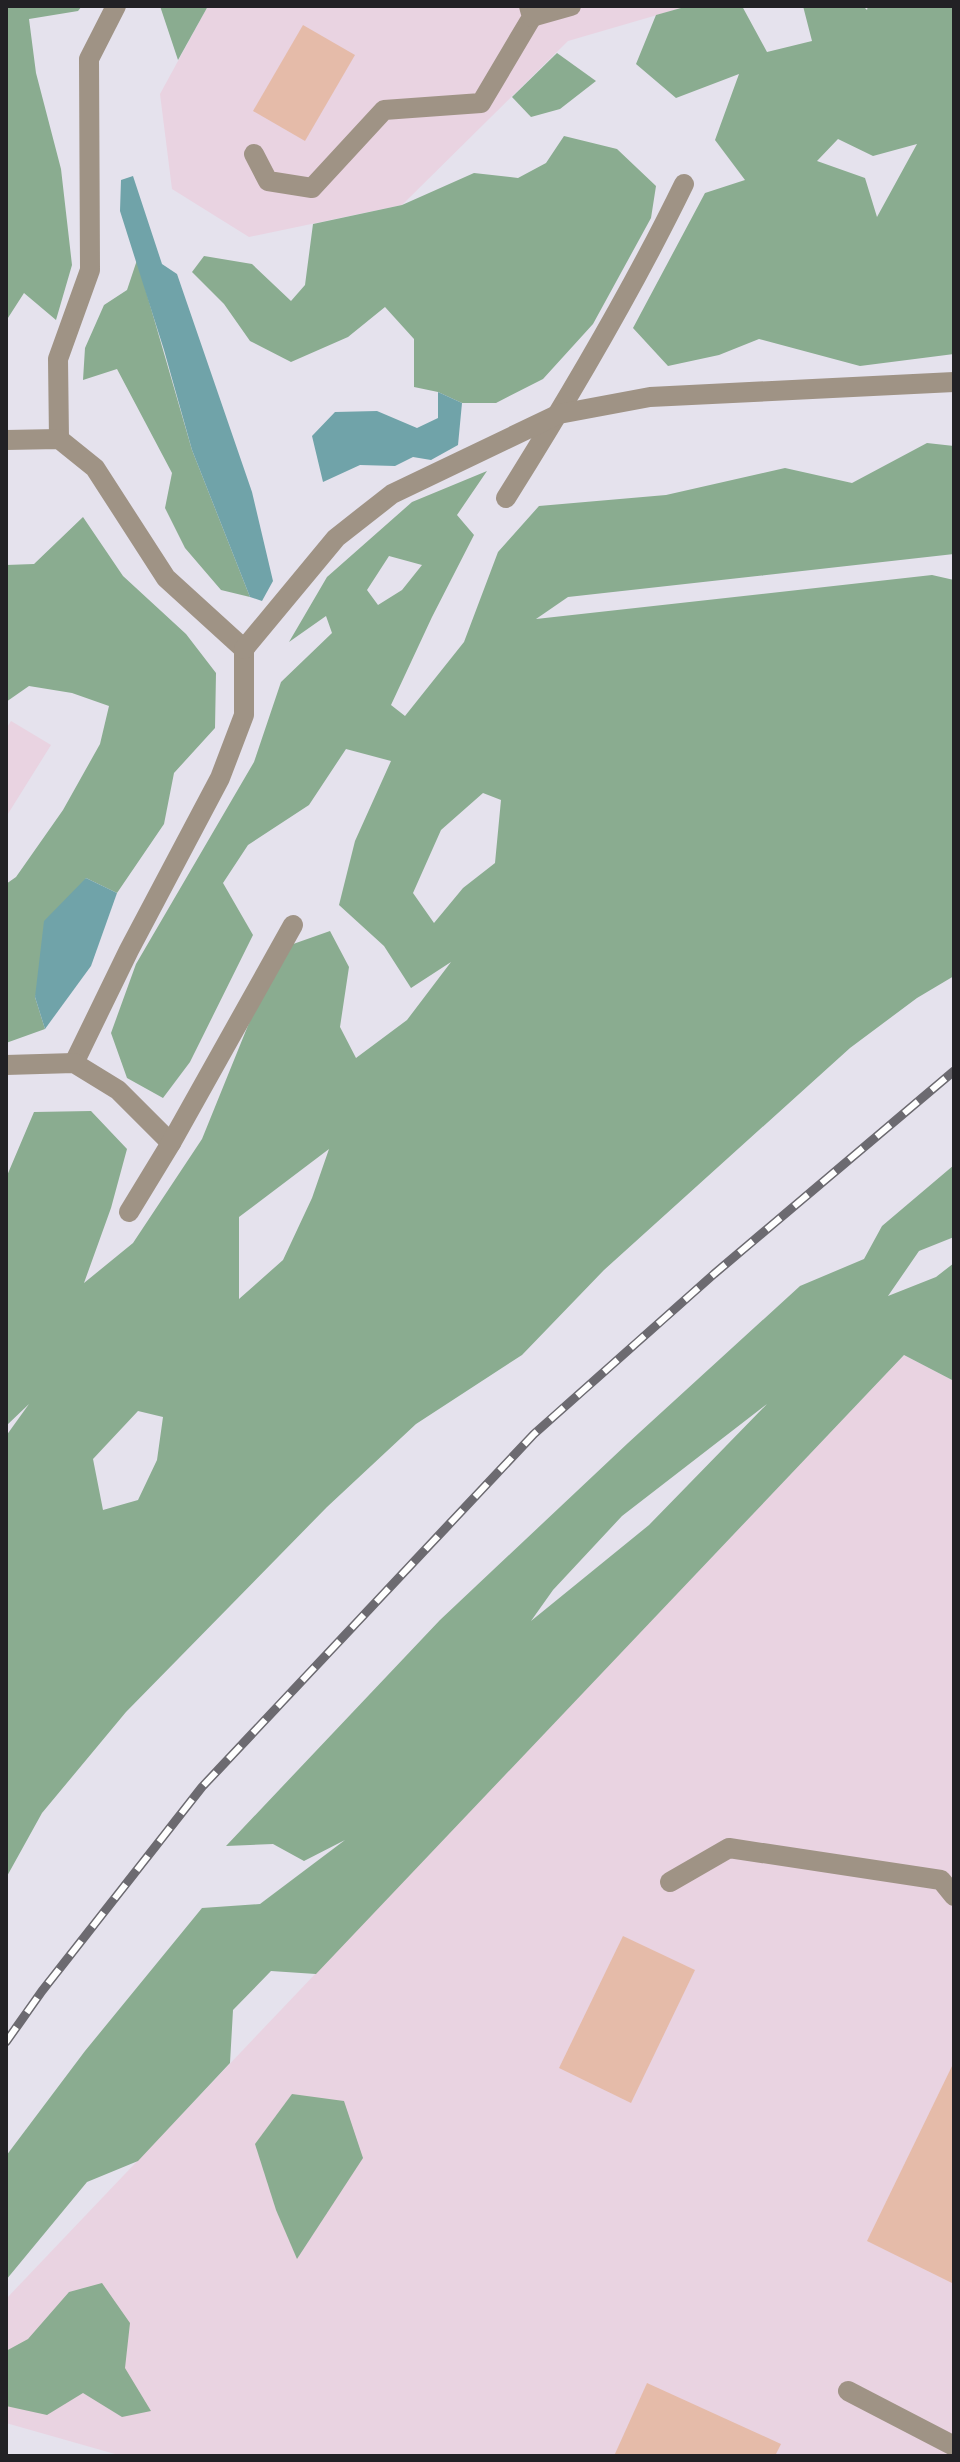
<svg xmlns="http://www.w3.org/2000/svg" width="960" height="2462" font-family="'Source Sans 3',sans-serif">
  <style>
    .industrial { fill: #e9d3e1 }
    .forest { fill: #8aac90; fill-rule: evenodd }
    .water { fill: #70a3a9 }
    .building { fill: #e5bba9 }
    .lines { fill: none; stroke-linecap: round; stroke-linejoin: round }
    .service { stroke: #9f9385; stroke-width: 20 }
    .minor { stroke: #9f9385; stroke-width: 20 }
    .rail-casing { stroke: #6c6a70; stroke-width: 9 }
    .rail { stroke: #fff; stroke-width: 6; stroke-dasharray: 18; stroke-linecap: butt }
  </style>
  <rect width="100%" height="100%" fill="#e5e2ed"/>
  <g class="industrial">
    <path d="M 208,6 L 688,6 L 568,41 L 402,205 L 249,237 L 172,189 L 160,94 Z"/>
    <path d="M 11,721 L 51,745 L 6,817 L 6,729 Z"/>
    <path d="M 904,1355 L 954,1381 L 954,2456 L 122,2456 L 6,2423 L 6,2299 Z"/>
  </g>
  <g class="forest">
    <path d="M 6,6 L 82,6 L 78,11 L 29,19 L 36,73 L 61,169 L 72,265 L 56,320 L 24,293 L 6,321 Z"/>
    <path d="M 160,6 L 208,6 L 178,60 Z"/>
    <path d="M 688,6 L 742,6 L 767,52 L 812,41 L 803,6 L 863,6 L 867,10 L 868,6 L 954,6 L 954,354 L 860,366 L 759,339 L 719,355 L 668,366 L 633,328 L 705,193 L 745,180 L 715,140 L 739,74 L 676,98 L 636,64 L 656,15 ZM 838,139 L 873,156 L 917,144 L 877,217 L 865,178 L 817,161 Z"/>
    <path d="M 557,53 L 596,81 L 560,109 L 531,117 L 512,97 Z"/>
    <path d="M 564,136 L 617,149 L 656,186 L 651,218 L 593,324 L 543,379 L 496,403 L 462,403 L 438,392 L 414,387 L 414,339 L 385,307 L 348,337 L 291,362 L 250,341 L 224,304 L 192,272 L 204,256 L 252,264 L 291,301 L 305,285 L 313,224 L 402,205 L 474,173 L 518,178 L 546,163 Z"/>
    <path d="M 137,260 L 192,450 L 250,597 L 221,590 L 185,548 L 165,508 L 172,473 L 117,369 L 83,380 L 85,348 L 104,305 L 127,290 Z"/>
    <path d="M 927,443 L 954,446 L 954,554 L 568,597 L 536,619 L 932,575 L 954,580 L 954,976 L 917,998 L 850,1048 L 604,1270 L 522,1355 L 416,1424 L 327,1507 L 126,1712 L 42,1813 L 6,1878 L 6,1436 L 29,1404 L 6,1426 L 6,1178 L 34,1112 L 91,1111 L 127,1149 L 111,1208 L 84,1283 L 133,1243 L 202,1139 L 279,949 L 330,931 L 349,967 L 340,1027 L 356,1058 L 407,1020 L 451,962 L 411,988 L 384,946 L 339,905 L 355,841 L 391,761 L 346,749 L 309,805 L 248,845 L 223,883 L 253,935 L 190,1062 L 163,1098 L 127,1078 L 111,1033 L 136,964 L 254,762 L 281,682 L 332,633 L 326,616 L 289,642 L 327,577 L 412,502 L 487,471 L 457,515 L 474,535 L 432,617 L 391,705 L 405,716 L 464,642 L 498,552 L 539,506 L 666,495 L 785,468 L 852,483 ZM 389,556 L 422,565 L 402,590 L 378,605 L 367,590 ZM 483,793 L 501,800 L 495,863 L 463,888 L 434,923 L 413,893 L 441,830 ZM 329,1149 L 312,1198 L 283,1260 L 239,1299 L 239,1217 ZM 138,1411 L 163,1417 L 157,1460 L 138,1500 L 103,1510 L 93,1459 Z"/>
    <path d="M 83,517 L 123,576 L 186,634 L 216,673 L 215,728 L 174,773 L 164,824 L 117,893 L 86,878 L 35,997 L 45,1029 L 6,1043 L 6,884 L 16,877 L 63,810 L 100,744 L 109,706 L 72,693 L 29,686 L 6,702 L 6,565 L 34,564 Z"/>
    <path d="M 954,1165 L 954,1237 L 919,1251 L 888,1296 L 936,1277 L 954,1263 L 954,1381 L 904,1355 L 316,1974 L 271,1971 L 233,2010 L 230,2063 L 138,2161 L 87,2182 L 6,2280 L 6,2156 L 85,2051 L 202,1908 L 260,1904 L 345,1840 L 304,1861 L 273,1844 L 226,1846 L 440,1620 L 628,1443 L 800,1286 L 864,1259 L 882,1226 ZM 767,1404 L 649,1525 L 531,1621 L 553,1590 L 622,1516 Z"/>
    <path d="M 292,2094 L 344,2101 L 363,2158 L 297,2259 L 276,2210 L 255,2144 Z"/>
    <path d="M 102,2283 L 130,2323 L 125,2368 L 151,2411 L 122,2417 L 83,2393 L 47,2415 L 6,2406 L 6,2351 L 28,2339 L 69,2292 Z"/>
  </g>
  <g class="water">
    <path d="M 133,176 L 162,264 L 177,274 L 252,492 L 273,581 L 262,601 L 250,597 L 192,450 L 164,350 L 120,211 L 121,180 Z"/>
    <path d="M 438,392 L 462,403 L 458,445 L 431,460 L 413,457 L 395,466 L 360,465 L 323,482 L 312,436 L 335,412 L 377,411 L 417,428 L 438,418 Z"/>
    <path d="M 86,878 L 117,893 L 91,966 L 45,1029 L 35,997 L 44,921 Z"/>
  </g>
  <g class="building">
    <path d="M 303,25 L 355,55 L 305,141 L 253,111 Z"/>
    <path d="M 623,1936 L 695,1970 L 631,2103 L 559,2068 Z"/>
    <path d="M 954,2062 L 954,2284 L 867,2241 Z"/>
    <path d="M 647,2383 L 781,2444 L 775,2456 L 614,2456 Z"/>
  </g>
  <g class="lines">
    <g class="service">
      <path d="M 254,154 L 268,181 L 312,188 L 384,110 L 481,103 L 532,17 L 529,6"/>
      <path d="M 59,439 L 58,359 L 90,270 L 89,59 L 116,6"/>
      <path d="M 6,440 L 59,439 L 95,468 L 166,578 L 244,649 L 244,715 L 220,778 L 129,950 L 74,1063"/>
      <path d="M 506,498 C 570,396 631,293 684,184"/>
      <path d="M 244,649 L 336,538 L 392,494 L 559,414 L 650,397 L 954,382"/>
      <path d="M 6,1065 L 74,1063 L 118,1090 L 171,1143"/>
      <path d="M 129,1212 L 171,1143 L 293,925"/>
      <path d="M 670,1882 L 729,1848 L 941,1880 L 954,1896"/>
      <path d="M 848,2391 L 954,2446"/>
    </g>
    <path class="minor" d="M 532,17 L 571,6"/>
    <g class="rail-casing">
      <path id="rail" d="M 6,2042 L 42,1991 L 202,1787 L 534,1434 L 714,1274 L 954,1071"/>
    </g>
    <use href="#rail" class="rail"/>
  </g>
  <rect width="960" height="2462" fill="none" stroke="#222125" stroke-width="16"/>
</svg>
